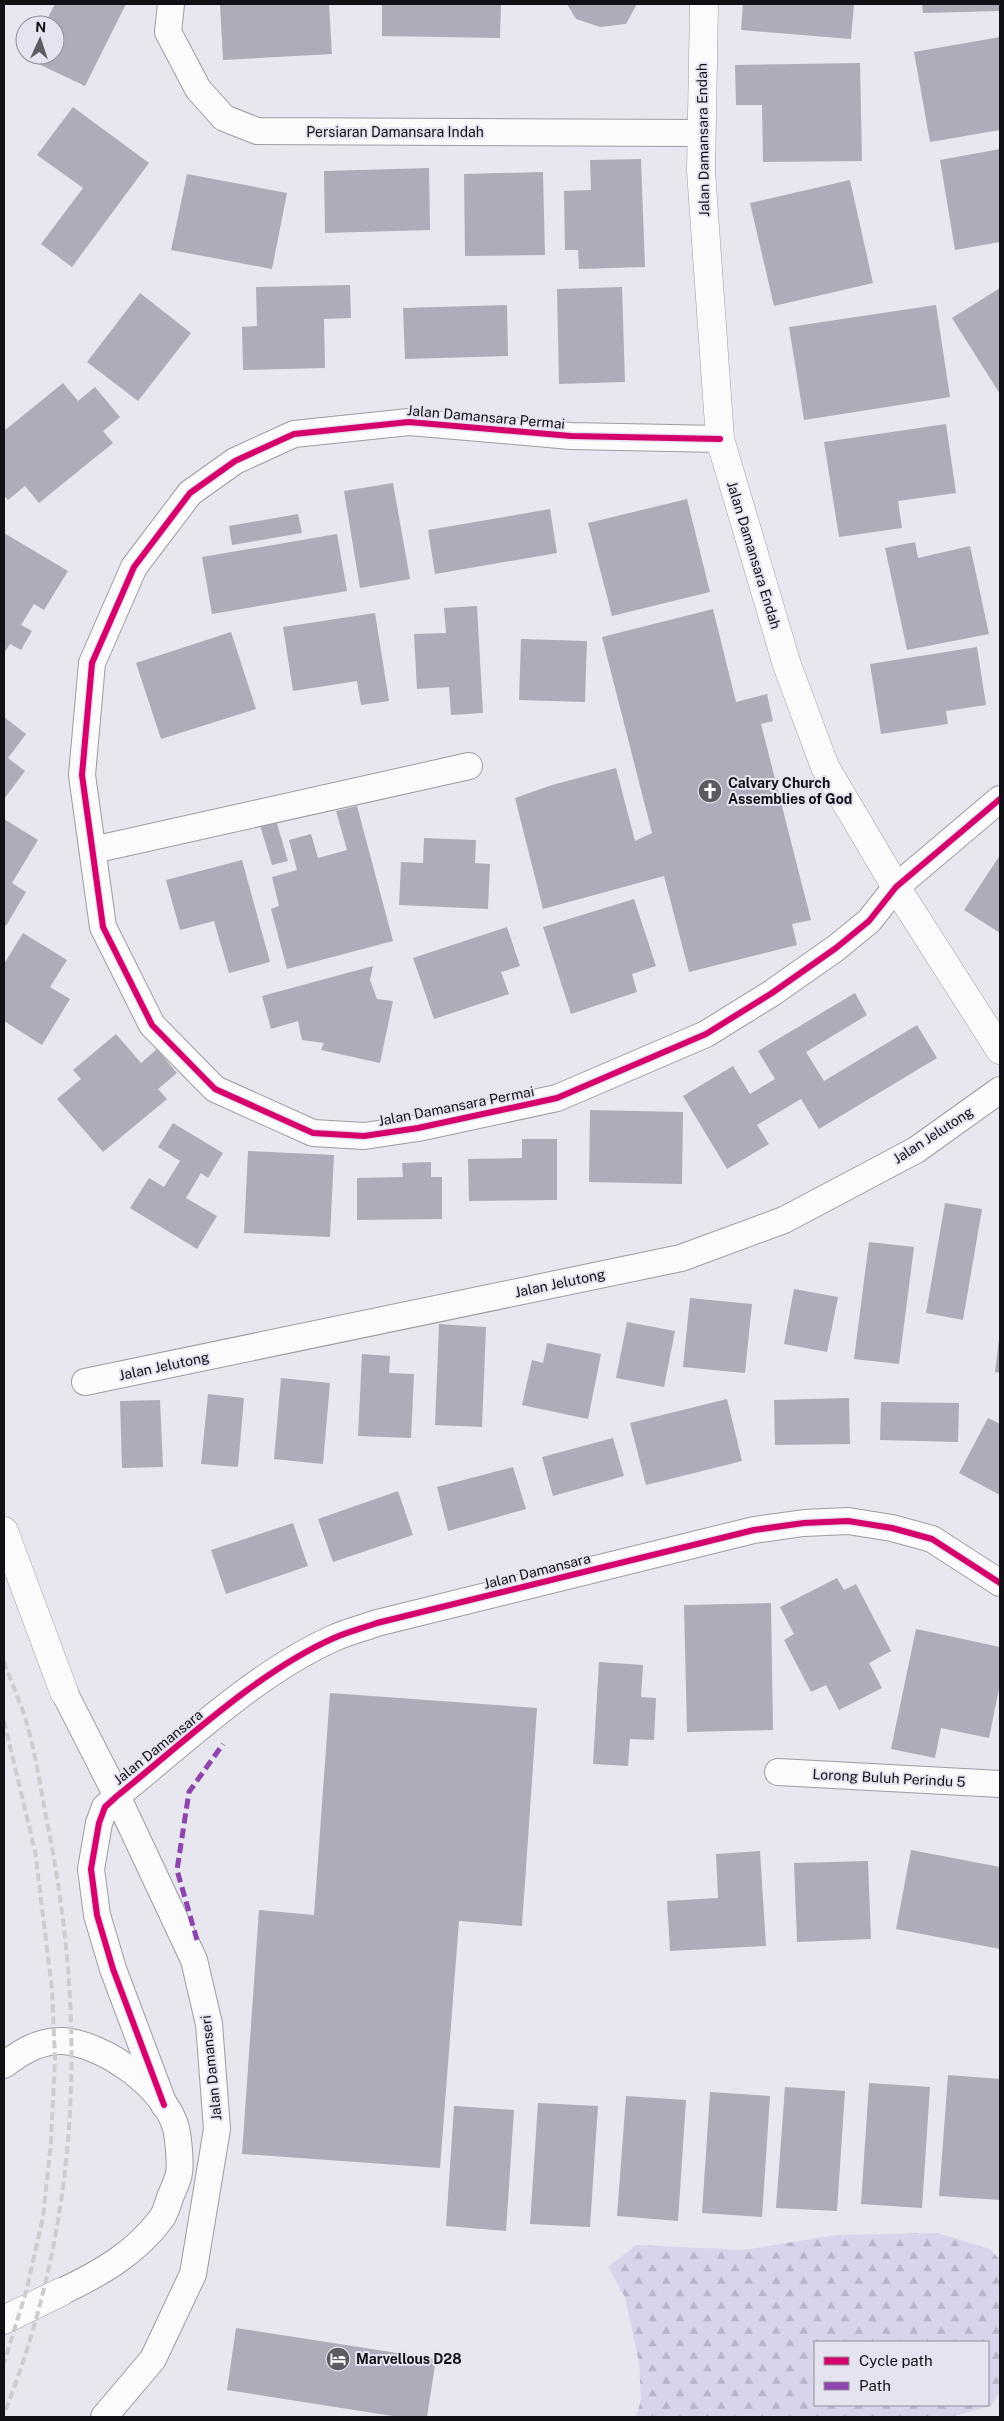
<svg xmlns="http://www.w3.org/2000/svg" width="1004" height="2421" font-family="'Public Sans',sans-serif">
  <style>
    .forest { fill: url(#forest-firs); fill-rule: evenodd }
    .building { fill: #afacb9 }
    .lines { fill: none; stroke-linecap: round; stroke-linejoin: round }
    .minor-casing { stroke: #9d9ca2; stroke-width: 28 }
    .tertiary-casing { stroke: #9d9ca2; stroke-width: 29 }
    .motorway-casing { stroke: #9d9ca2; stroke-width: 29 }
    .minor { stroke: #fcfbfc; stroke-width: 26 }
    .tertiary { stroke: #fcfbfc; stroke-width: 28 }
    .motorway { stroke: #fcfbfc; stroke-width: 28 }
    .rail { stroke: #cdcccf; stroke-width: 4; stroke-dasharray: 8 4; stroke-linecap: butt }
    .quiet { stroke: #8e44ad; stroke-width: 5; stroke-dasharray: 10 5; stroke-linecap: butt }
    .cycleway-casing { stroke: #e6e3f1; stroke-width: 9 }
    .cycleway { stroke: #d6006c; stroke-width: 6 }
    .labels { text-anchor: middle; stroke-width: 4; stroke-linejoin: round; paint-order: stroke }
    .street-label { font-size: 14px; fill: #111014; stroke: #e6e3f1 }
    .poi-label { font-size: 14px; font-weight: bold; fill: #111014; stroke: #e6e3f1; text-anchor: start }
  </style>
  <defs>
    <pattern id="forest-firs" width="22" height="20" patternUnits="userSpaceOnUse" patternTransform="scale(1.25)"><rect width="22" height="20" fill="#d9d3ec"/><path d="M5 1l3.5 6h-7zM16 11l3.5 6h-7z" fill="#b9b4ca"/></pattern>
  </defs>
  <rect width="100%" height="100%" fill="#e8e6ee"/>
  <path class="forest" d="M 937,2233 L 990,2249 L 1000,2260 L 1000,2392 L 991,2406 L 950,2417 L 636,2417 L 641,2400 L 639,2362 L 625,2297 L 608,2267 L 636,2245 L 744,2250 L 836,2235 ZM 815,2342 L 988,2342 L 988,2405 L 815,2405 Z"/>
  <g class="building">
    <path d="M 55,4 L 126,4 L 85,86 L 28,59 L 29,55 L 55,55 L 55,25 L 44,25 Z"/>
    <path d="M 220,4 L 329,4 L 332,54 L 223,60 Z"/>
    <path d="M 382,4 L 501,4 L 500,38 L 382,36 Z"/>
    <path d="M 567,4 L 637,4 L 626,24 L 600,27 L 576,19 Z"/>
    <path d="M 743,4 L 854,4 L 851,39 L 741,30 Z"/>
    <path d="M 922,4 L 1000,4 L 1000,11 L 923,13 Z"/>
    <path d="M 1000,37 L 1000,130 L 930,142 L 914,52 Z"/>
    <path d="M 860,63 L 862,161 L 763,162 L 762,105 L 736,105 L 735,65 Z"/>
    <path d="M 73,107 L 149,163 L 72,267 L 41,244 L 83,188 L 37,155 Z"/>
    <path d="M 1000,149 L 1000,242 L 955,250 L 940,160 Z"/>
    <path d="M 641,159 L 645,267 L 579,269 L 578,250 L 565,250 L 564,191 L 591,190 L 590,160 Z"/>
    <path d="M 429,168 L 430,230 L 325,233 L 324,171 Z"/>
    <path d="M 543,172 L 545,255 L 465,256 L 464,174 Z"/>
    <path d="M 187,174 L 287,193 L 272,269 L 171,250 Z"/>
    <path d="M 850,180 L 873,283 L 774,306 L 750,203 Z"/>
    <path d="M 350,285 L 351,318 L 324,319 L 325,368 L 243,370 L 242,327 L 257,326 L 256,287 Z"/>
    <path d="M 622,287 L 625,382 L 559,384 L 557,289 Z"/>
    <path d="M 1000,288 L 1000,394 L 952,318 Z"/>
    <path d="M 140,293 L 191,333 L 138,401 L 87,362 Z"/>
    <path d="M 507,305 L 508,356 L 405,359 L 403,308 Z"/>
    <path d="M 936,305 L 950,397 L 804,420 L 789,327 Z"/>
    <path d="M 63,383 L 78,401 L 95,387 L 120,417 L 103,431 L 113,443 L 39,503 L 25,486 L 8,500 L 4,495 L 4,431 Z"/>
    <path d="M 946,424 L 956,493 L 898,501 L 902,528 L 839,537 L 824,442 Z"/>
    <path d="M 393,483 L 410,579 L 360,588 L 344,491 Z"/>
    <path d="M 687,499 L 710,592 L 612,616 L 588,523 Z"/>
    <path d="M 550,509 L 557,553 L 435,574 L 428,530 Z"/>
    <path d="M 298,514 L 302,533 L 232,545 L 229,526 Z"/>
    <path d="M 4,533 L 68,571 L 44,610 L 34,604 L 21,625 L 32,631 L 21,650 L 10,644 L 4,653 Z"/>
    <path d="M 337,534 L 347,591 L 212,614 L 202,557 Z"/>
    <path d="M 915,542 L 918,558 L 970,546 L 989,634 L 907,650 L 885,548 Z"/>
    <path d="M 477,606 L 483,713 L 451,715 L 449,687 L 417,689 L 414,634 L 446,633 L 444,608 Z"/>
    <path d="M 713,609 L 736,702 L 767,694 L 773,721 L 761,724 L 811,920 L 792,924 L 797,945 L 689,972 L 664,876 L 543,909 L 515,798 L 552,785 L 616,768 L 635,841 L 652,833 L 602,637 Z"/>
    <path d="M 375,613 L 389,701 L 361,705 L 357,681 L 293,691 L 283,627 Z"/>
    <path d="M 231,632 L 256,709 L 161,739 L 136,663 Z"/>
    <path d="M 521,639 L 587,641 L 585,702 L 519,700 Z"/>
    <path d="M 977,647 L 986,705 L 946,711 L 948,724 L 881,734 L 870,664 Z"/>
    <path d="M 4,717 L 26,734 L 8,758 L 25,771 L 4,799 Z"/>
    <path d="M 357,806 L 393,941 L 287,969 L 271,909 L 279,906 L 272,877 L 297,870 L 289,840 L 311,834 L 318,858 L 347,850 L 336,811 Z"/>
    <path d="M 275,817 L 288,861 L 272,865 L 259,822 Z"/>
    <path d="M 4,819 L 38,840 L 12,883 L 26,892 L 6,926 L 4,924 Z"/>
    <path d="M 424,838 L 476,840 L 475,863 L 490,864 L 488,909 L 399,905 L 401,862 L 423,863 Z"/>
    <path d="M 1000,855 L 1000,933 L 964,910 Z"/>
    <path d="M 242,860 L 270,962 L 229,973 L 214,921 L 180,930 L 166,880 Z"/>
    <path d="M 634,899 L 656,966 L 632,974 L 637,992 L 571,1014 L 543,927 Z"/>
    <path d="M 507,927 L 520,966 L 501,972 L 509,994 L 434,1019 L 413,958 Z"/>
    <path d="M 23,933 L 67,960 L 50,987 L 70,999 L 42,1045 L 4,1021 L 4,964 Z"/>
    <path d="M 373,966 L 370,980 L 377,999 L 393,1001 L 380,1063 L 321,1050 L 324,1043 L 302,1040 L 298,1021 L 271,1029 L 262,996 Z"/>
    <path d="M 855,993 L 867,1015 L 806,1052 L 824,1081 L 917,1025 L 937,1058 L 819,1129 L 801,1099 L 757,1125 L 769,1144 L 727,1169 L 683,1096 L 733,1066 L 750,1094 L 775,1079 L 758,1051 Z"/>
    <path d="M 116,1034 L 141,1063 L 157,1049 L 177,1073 L 158,1089 L 167,1099 L 103,1152 L 57,1099 L 81,1079 L 73,1070 Z"/>
    <path d="M 590,1110 L 683,1112 L 682,1184 L 589,1182 Z"/>
    <path d="M 173,1123 L 223,1153 L 208,1178 L 201,1173 L 186,1198 L 217,1216 L 197,1249 L 130,1208 L 149,1178 L 164,1187 L 180,1161 L 158,1147 Z"/>
    <path d="M 522,1139 L 557,1139 L 557,1200 L 469,1201 L 468,1159 L 522,1158 Z"/>
    <path d="M 248,1151 L 334,1155 L 330,1237 L 244,1233 Z"/>
    <path d="M 431,1162 L 431,1177 L 442,1177 L 442,1219 L 357,1220 L 357,1178 L 403,1177 L 402,1163 Z"/>
    <path d="M 945,1203 L 982,1209 L 963,1320 L 926,1313 Z"/>
    <path d="M 869,1242 L 914,1247 L 899,1364 L 854,1359 Z"/>
    <path d="M 794,1289 L 838,1297 L 827,1352 L 784,1344 Z"/>
    <path d="M 690,1298 L 752,1304 L 745,1373 L 683,1367 Z"/>
    <path d="M 627,1322 L 675,1331 L 664,1387 L 616,1378 Z"/>
    <path d="M 439,1324 L 486,1327 L 482,1427 L 435,1425 Z"/>
    <path d="M 999,1339 L 1000,1339 L 1000,1373 L 995,1372 Z"/>
    <path d="M 547,1343 L 601,1354 L 588,1419 L 522,1405 L 532,1360 L 543,1363 Z"/>
    <path d="M 362,1354 L 390,1356 L 389,1373 L 414,1374 L 411,1438 L 358,1436 Z"/>
    <path d="M 281,1378 L 330,1383 L 323,1464 L 274,1459 Z"/>
    <path d="M 208,1394 L 244,1398 L 238,1467 L 201,1464 Z"/>
    <path d="M 849,1398 L 850,1444 L 775,1445 L 774,1400 Z"/>
    <path d="M 727,1399 L 742,1461 L 646,1485 L 630,1423 Z"/>
    <path d="M 160,1400 L 163,1467 L 122,1468 L 120,1401 Z"/>
    <path d="M 881,1402 L 959,1403 L 958,1442 L 880,1440 Z"/>
    <path d="M 988,1418 L 1000,1424 L 1000,1495 L 959,1473 Z"/>
    <path d="M 613,1438 L 624,1476 L 553,1496 L 542,1457 Z"/>
    <path d="M 513,1467 L 526,1509 L 448,1531 L 437,1487 Z"/>
    <path d="M 398,1491 L 413,1535 L 333,1562 L 318,1519 Z"/>
    <path d="M 293,1523 L 308,1566 L 226,1594 L 211,1550 Z"/>
    <path d="M 837,1578 L 844,1590 L 856,1584 L 891,1651 L 869,1663 L 882,1688 L 839,1710 L 826,1685 L 811,1692 L 784,1640 L 794,1634 L 780,1607 Z"/>
    <path d="M 771,1603 L 773,1730 L 687,1732 L 684,1605 Z"/>
    <path d="M 916,1629 L 1000,1647 L 1000,1684 L 989,1738 L 941,1728 L 935,1758 L 891,1749 Z"/>
    <path d="M 599,1662 L 643,1665 L 641,1697 L 656,1698 L 654,1740 L 630,1739 L 628,1766 L 593,1764 Z"/>
    <path d="M 330,1693 L 537,1708 L 522,1926 L 459,1921 L 440,2168 L 242,2154 L 259,1910 L 314,1915 Z"/>
    <path d="M 911,1850 L 1000,1867 L 1000,1949 L 896,1929 Z"/>
    <path d="M 760,1851 L 766,1946 L 670,1951 L 667,1901 L 718,1898 L 716,1854 Z"/>
    <path d="M 868,1861 L 871,1939 L 797,1942 L 794,1863 Z"/>
    <path d="M 948,2075 L 1000,2079 L 1000,2200 L 939,2196 Z"/>
    <path d="M 869,2083 L 930,2087 L 922,2208 L 861,2204 Z"/>
    <path d="M 785,2087 L 845,2091 L 837,2211 L 776,2208 Z"/>
    <path d="M 710,2092 L 770,2096 L 762,2217 L 702,2213 Z"/>
    <path d="M 626,2096 L 686,2100 L 678,2221 L 617,2216 Z"/>
    <path d="M 538,2103 L 598,2106 L 590,2227 L 530,2224 Z"/>
    <path d="M 454,2106 L 514,2110 L 506,2231 L 446,2226 Z"/>
    <path d="M 236,2328 L 436,2359 L 427,2417 L 399,2417 L 227,2390 Z"/>
  </g>
  <g class="lines">
    <g class="minor-casing">
      <g id="minor">
        <path d="M 171,4 L 168,32 L 198,89 L 224,118 L 257,131 L 701,133"/>
        <path d="M 720,439 L 571,436 L 409,422 L 294,434 L 235,461 L 190,493 L 134,567 L 92,663 L 82,775 L 103,927 L 152,1025 L 215,1089 L 313,1133 L 364,1136 L 418,1128 L 557,1098 L 706,1034 L 772,993 L 836,948 L 869,921 L 896,887 L 1000,799"/>
        <path d="M 93,850 L 469,766"/>
        <path d="M 85,1382 L 681,1258 L 784,1220 L 916,1150 L 1000,1090"/>
        <path d="M 64,1692 L 117,1796 L 194,1960 L 209,2024 L 217,2129 L 193,2274 L 153,2359 L 104,2417"/>
        <path d="M 778,1772 L 1000,1784"/>
        <path d="M 4,2065 C 21,2052 40,2040 63,2041 C 104,2044 165,2087 176,2128 C 178,2137 181,2164 179,2173 C 178,2180 174,2188 171,2195 C 168,2202 166,2213 161,2219 C 135,2254 99,2274 61,2292"/>
        <path d="M 164,2105 L 113,1969 L 97,1915 L 91,1869 L 99,1823 L 105,1807 L 117,1796 C 183,1743 257,1672 334,1638 C 347,1632 363,1628 377,1623 L 754,1530 L 804,1523 L 848,1521 L 892,1528 L 932,1539 L 1000,1583"/>
      </g>
    </g>
    <g class="tertiary-casing">
      <path id="tertiary" d="M 704,4 L 701,171 L 720,439 L 787,665 L 825,767 L 896,887 L 1000,1050"/>
    </g>
    <g class="motorway-casing">
      <g id="motorway">
        <path d="M 4,1531 L 64,1692"/>
        <path d="M 4,2320 L 61,2292"/>
      </g>
    </g>
    <use href="#minor" class="minor"/>
    <use href="#tertiary" class="tertiary"/>
    <use href="#motorway" class="motorway"/>
    <g class="rail">
      <path d="M 4,1662 C 11,1682 21,1703 27,1724 C 36,1756 41,1790 47,1822 C 88,2022 80,2223 4,2414"/>
      <path d="M 4,1721 L 35,1851 L 52,1989 L 55,2060 L 51,2142 L 43,2217 L 26,2292 L 4,2363"/>
    </g>
    <path class="quiet" d="M 197,1940 L 177,1870 L 189,1792 L 223,1744"/>
    <g class="cycleway-casing">
      <g id="cycleway">
        <path d="M 720,439 L 571,436 L 409,422 L 294,434 L 235,461 L 190,493 L 134,567 L 92,663 L 82,775 L 103,927 L 152,1025 L 215,1089 L 313,1133 L 364,1136 L 418,1128 L 557,1098 L 706,1034 L 772,993 L 836,948 L 869,921 L 896,887 L 1000,799"/>
        <path d="M 164,2105 L 113,1969 L 97,1915 L 91,1869 L 99,1823 L 105,1807 L 117,1796 C 183,1743 257,1672 334,1638 C 347,1632 363,1628 377,1623 L 754,1530 L 804,1523 L 848,1521 L 892,1528 L 932,1539 L 1000,1583"/>
      </g>
    </g>
    <use href="#cycleway" class="cycleway"/>
  </g>
  <defs>
    <g id="church-disc" transform="scale(1.25)"><circle r="9.5" fill="#5c5b60" stroke="#e6e3f1"/><path d="M-1.2-6h2.4v3.5h3.3v2.4h-3.3V6h-2.4V-.1h-3.3v-2.4h3.3Z" fill="#fff"/></g>
    <g id="hotel-disc" transform="scale(1.25)"><circle r="9.5" fill="#5c5b60" stroke="#e6e3f1"/><path d="M-6-4.5h1.5V1H6V5H4.5V3h-9V5H-6ZM-4 0a1.8 1.8 0 1 1 3.6 0ZM.5 0V-2.5h3Q6-2.5 6 0Z" fill="#fff"/></g>
  </defs>
  <g fill-rule="evenodd">
    <use href="#church-disc" x="710" y="791"/>
    <use href="#hotel-disc" x="338" y="2359"/>
  </g>
  <g class="labels">
    <g class="street-label">
      <text x="395" y="137">Persiaran Damansara Indah</text>
      <text transform="translate(703 140) rotate(-91)" y="5">Jalan Damansara Endah</text>
      <text transform="translate(486 417) rotate(5)" y="5">Jalan Damansara Permai</text>
      <text transform="translate(754 555) rotate(73)" y="5">Jalan Damansara Endah</text>
      <text transform="translate(456 1106) rotate(-11)" y="5">Jalan Damansara Permai</text>
      <text transform="translate(933 1135) rotate(-33)" y="5">Jalan Jelutong</text>
      <text transform="translate(560 1283) rotate(-12)" y="5">Jalan Jelutong</text>
      <text transform="translate(164 1366) rotate(-12)" y="5">Jalan Jelutong</text>
      <text transform="translate(537 1571) rotate(-14)" y="5">Jalan Damansara</text>
      <text transform="translate(158 1747) rotate(-39)" y="5">Jalan Damansara</text>
      <text transform="translate(889 1778) rotate(3)" y="5">Lorong Buluh Perindu 5</text>
      <text transform="translate(211 2068) rotate(-96)" y="5">Jalan Damanseri</text>
    </g>
    <g class="poi-label">
      <text x="728" y="788">Calvary Church<tspan x="728" dy="16">Assemblies of God</tspan></text>
      <text x="356" y="2364">Marvellous D28</text>
    </g>
  </g>
  <rect width="1004" height="2421" fill="none" stroke="#111014" stroke-width="10"/>
  <rect x="814" y="2341" width="175" height="65" fill="#e6e3f1" stroke="#918f99"/>
  <rect x="824" y="2357" width="25" height="8" fill="#d6006c" stroke="#918f99"/>
  <text x="859" y="2366" font-size="15" fill="#111014">Cycle path</text>
  <rect x="824" y="2382" width="25" height="8" fill="#8e44ad" stroke="#918f99"/>
  <text x="859" y="2391" font-size="15" fill="#111014">Path</text>
  <g transform="translate(40 40) rotate(3)"><circle r="24" fill="#e6e3f1" stroke="#918f99"/>
  <path d="M0-4L9 19L0 12L-9 19Z" fill="#5c5b60"/>
  <text y="-8" font-size="14" font-weight="bold" text-anchor="middle" fill="#111014">N</text>
  </g>
</svg>
